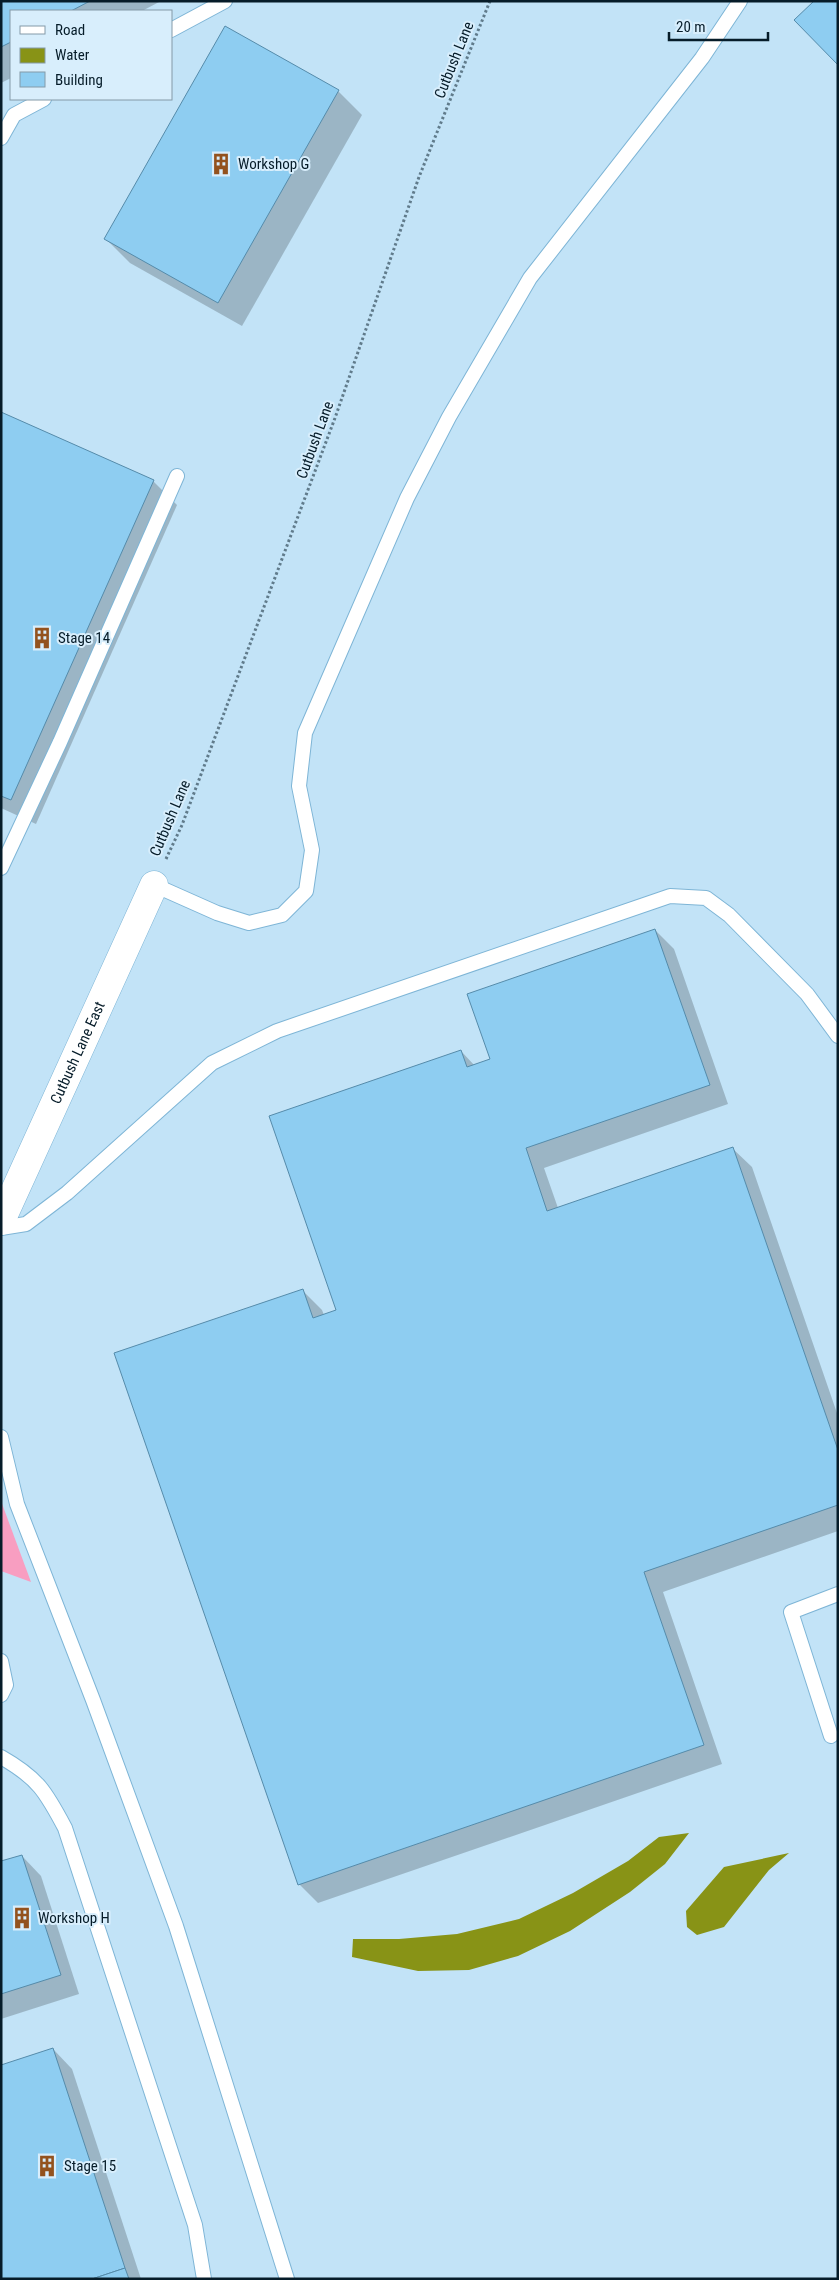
<svg xmlns="http://www.w3.org/2000/svg" width="839" height="2280" font-family="'Roboto Condensed',sans-serif">
  <style>
    .green { fill: #f89ec1 }
    .water { fill: #889316 }
    .shadow { fill: #0003 }
    .building { fill: #8ecdf1; stroke: #558baa }
    .lines { fill: none; stroke-linecap: round; stroke-linejoin: round }
    .lane-casing { stroke: #7eb5d6; stroke-width: 16 }
    .street-casing { stroke: #7eb5d6; stroke-width: 29 }
    .path { stroke: #607b8b; stroke-width: 3; stroke-dasharray: 2.5 2.5; stroke-linecap: butt }
    .lane { stroke: #fff; stroke-width: 14 }
    .street { stroke: #fff; stroke-width: 28 }
    .labels { text-anchor: middle; stroke-width: 4; stroke-linejoin: round; paint-order: stroke }
    .street-label { font-size: 15px; fill: #061c29; stroke: #d8eefc }
    .poi-label { font-size: 15px; fill: #061c29; stroke: #d8eefc; text-anchor: start }
  </style>
  <rect width="100%" height="100%" fill="#c2e3f7"/>
  <path class="green" d="M 1,1501 L 31,1582 L 1,1571 Z"/>
  <g class="water">
    <path d="M 689,1833 L 665,1864 L 630,1892 L 570,1931 L 518,1956 L 469,1970 L 418,1971 L 352,1957 L 353,1939 L 399,1939 L 457,1934 L 519,1919 L 573,1893 L 628,1861 L 659,1837 Z"/>
    <path d="M 789,1853 L 769,1870 L 724,1927 L 697,1935 L 687,1927 L 686,1911 L 724,1867 Z"/>
  </g>
  <g class="shadow">
    <path d="M 1,1 L 161,1 L 142,11 L 11,11 L 11,78 L 1,83 Z"/>
    <path d="M 338,91 L 362,115 L 242,326 L 130,263 L 105,238 Z"/>
    <path d="M 1,414 L 153,481 L 177,505 L 36,824 L 1,808 Z"/>
    <path d="M 655,930 L 674,949 L 728,1104 L 544,1168 L 558,1208 L 732,1148 L 752,1167 L 838,1416 L 838,1531 L 663,1592 L 722,1764 L 318,1903 L 299,1884 L 302,1290 L 322,1310 L 324,1315 L 338,1311 L 461,1051 L 475,1066 L 491,1060 Z"/>
    <path d="M 22,1856 L 41,1876 L 79,1994 L 1,2019 L 1,1863 Z"/>
    <path d="M 53,2049 L 72,2069 L 141,2279 L 1,2279 Z"/>
  </g>
  <g class="building">
    <path d="M 1,1 L 90,1 L 71,11 L 11,11 L 11,42 L 1,47 Z"/>
    <path d="M 814,1 L 838,1 L 838,65 L 794,20 Z"/>
    <path d="M 225,26 L 339,90 L 218,303 L 104,239 Z"/>
    <path d="M 1,412 L 154,480 L 11,800 L 1,796 Z"/>
    <path d="M 655,929 L 710,1085 L 526,1148 L 547,1211 L 733,1147 L 838,1450 L 838,1505 L 644,1572 L 704,1745 L 298,1885 L 114,1353 L 303,1289 L 313,1318 L 336,1310 L 269,1116 L 461,1050 L 467,1067 L 490,1059 L 467,994 Z"/>
    <path d="M 22,1855 L 61,1975 L 1,1994 L 1,1861 Z"/>
    <path d="M 53,2048 L 125,2268 L 92,2279 L 1,2279 L 1,2065 Z"/>
    <path d="M 125,2268 L 129,2279 L 92,2279 Z"/>
  </g>
  <g class="lines">
    <g class="lane-casing">
      <g id="lane">
        <path d="M 171,30 L 225,1"/>
        <path d="M 1,138 L 14,115 L 44,99"/>
        <path d="M 1,868 L 60,742 L 177,476"/>
        <path d="M 154,885 L 217,913 L 249,923 L 282,915 L 306,891 L 312,850 L 299,786 L 305,733 L 407,498 L 449,417 L 530,278 L 702,58 L 740,1"/>
        <path d="M 1,1228 L 26,1224 L 67,1193 L 212,1063 L 277,1031 L 670,896 L 706,898 L 729,915 L 807,994 L 838,1036"/>
        <path d="M 1,1437 L 17,1504 L 93,1700 L 176,1926 L 287,2279"/>
        <path d="M 1,1661 L 6,1685 L 1,1695"/>
        <path d="M 831,1736 L 791,1612 L 838,1594"/>
        <path d="M 1,1757 C 38,1778 46,1792 65,1828 L 195,2225 L 204,2279"/>
      </g>
    </g>
    <g class="street-casing">
      <g id="street">
        <path id="s1" d="M 1,1221 L 154,885"/>
      </g>
    </g>
    <path class="path" d="M 166,859 L 182,825 L 335,418 L 419,177 L 490,1"/>
    <use href="#lane" class="lane"/>
    <use href="#street" class="street"/>
  </g>
  <defs>
    <g id="building-bare" transform="scale(1.725)"><path d="M-4-6H4V6H1V3H-1V6H-4ZM-2.5-4.3h1.7v1.8h-1.7ZM.8-4.3h1.7v1.8H.8ZM-2.5-1h1.7V.8h-1.7ZM.8-1h1.7V.8H.8Z" fill="#93521e" stroke="#d8eefc" stroke-width="2.5" paint-order="stroke"/></g>
  </defs>
  <g fill-rule="evenodd">
    <use href="#building-bare" x="221" y="164"/>
    <use href="#building-bare" x="42" y="638"/>
    <use href="#building-bare" x="22" y="1918"/>
    <use href="#building-bare" x="47" y="2166"/>
  </g>
  <g class="labels">
    <g class="street-label">
      <text transform="translate(454 60) rotate(-68)" y="5">Cutbush Lane</text>
      <text transform="translate(315 440) rotate(-70)" y="5">Cutbush Lane</text>
      <text transform="translate(170 818) rotate(-67)" y="5">Cutbush Lane</text>
      <text dy="5" stroke="none"><textPath href="#s1" startOffset="185">Cutbush Lane East</textPath></text>
    </g>
    <g class="poi-label">
      <text x="238" y="169">Workshop G</text>
      <text x="58" y="643">Stage 14</text>
      <text x="38" y="1923">Workshop H</text>
      <text x="64" y="2171">Stage 15</text>
    </g>
  </g>
  <rect width="839" height="2280" fill="none" stroke="#061c29" stroke-width="5"/>
  <rect x="10" y="10" width="162" height="90" fill="#d8eefc" stroke="#849aa8"/>
  <rect x="20" y="26" width="25" height="8" fill="#ffffff" stroke="#849aa8"/>
  <text x="55" y="35" font-size="15" fill="#061c29">Road</text>
  <rect x="20" y="48" width="25" height="15" fill="#889316" stroke="#849aa8"/>
  <text x="55" y="60" font-size="15" fill="#061c29">Water</text>
  <rect x="20" y="72" width="25" height="15" fill="#8ecdf1" stroke="#849aa8"/>
  <text x="55" y="85" font-size="15" fill="#061c29">Building</text>
  <path d="M669 32v8h99v-8" fill="none" stroke="#061c29" stroke-width="2.5"/>
  <text x="676" y="32" font-size="15" fill="#061c29" stroke="#d8eefc" stroke-width="4" paint-order="stroke">20 m</text>
</svg>
